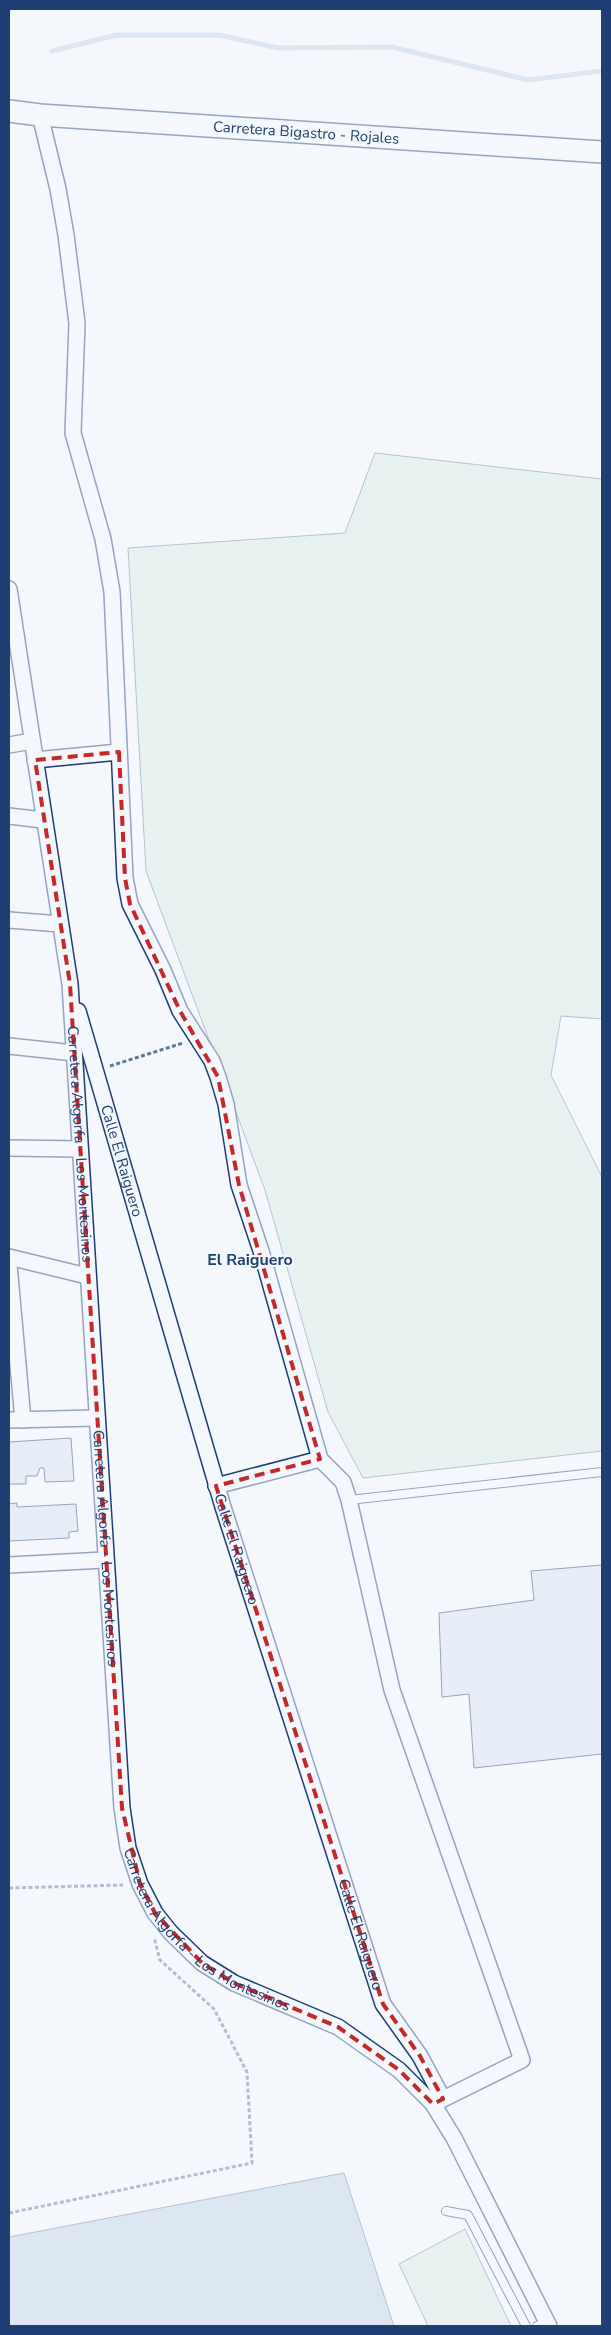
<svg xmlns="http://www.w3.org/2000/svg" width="611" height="2335" font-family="'Nunito Sans',sans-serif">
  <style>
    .green { fill: #d7e8df; stroke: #687fa3 }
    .water { fill: #bed0e5; stroke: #687fa3 }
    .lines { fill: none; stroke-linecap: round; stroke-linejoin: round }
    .stream { stroke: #bed0e5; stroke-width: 5 }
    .building { fill: #d5e0f0; stroke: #1d3f73 }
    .lane-casing { stroke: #1d3f73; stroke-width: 10 }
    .street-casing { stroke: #1d3f73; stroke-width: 18 }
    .secondary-casing { stroke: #1d3f73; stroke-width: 24 }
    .path { stroke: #5e769c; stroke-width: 3; stroke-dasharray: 4 2.5; stroke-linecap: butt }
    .lane { stroke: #f4f7fb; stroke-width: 8 }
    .street { stroke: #f4f7fb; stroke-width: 15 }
    .secondary { stroke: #f4f7fb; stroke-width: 21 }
    .marked { fill: none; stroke: #c62828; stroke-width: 4; stroke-dasharray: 10 6; stroke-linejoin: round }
    .labels { text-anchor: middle; stroke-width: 4; stroke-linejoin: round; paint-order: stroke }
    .street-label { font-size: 15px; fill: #1d3f73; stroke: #f4f7fb }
    .neighbourhood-label { font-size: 16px; font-weight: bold; fill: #1d3f73; stroke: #f4f7fb }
  </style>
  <rect width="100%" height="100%" fill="#f4f7fb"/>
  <g class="green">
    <path d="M 375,453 L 602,479 L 602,1019 L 561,1016 L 551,1075 L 602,1177 L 602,1451 L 363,1478 L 328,1412 L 265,1190 L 146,871 L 128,548 L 345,533 Z"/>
    <path d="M 465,2229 L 511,2326 L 428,2326 L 399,2264 Z"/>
  </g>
  <path class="water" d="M 344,2173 L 394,2326 L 9,2326 L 9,2237 Z"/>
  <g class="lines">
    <path class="stream" d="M 52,51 L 117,35 L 219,35 L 278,48 L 392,47 L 528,80 L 602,71"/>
  </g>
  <g class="building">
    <path d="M 71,1438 L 74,1481 L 45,1482 L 44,1468 L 40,1468 L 37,1476 L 26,1476 L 26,1484 L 9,1484 L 9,1442 Z"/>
    <path d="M 17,1503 L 17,1507 L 76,1504 L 78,1531 L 69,1532 L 69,1538 L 9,1541 L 9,1504 Z"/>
    <path d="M 602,1565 L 602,1754 L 474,1768 L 469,1694 L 442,1697 L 439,1613 L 534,1600 L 531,1571 Z"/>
  </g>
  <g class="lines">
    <g class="lane-casing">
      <g id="lane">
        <path d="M 349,1500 L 602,1472"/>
        <path d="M 446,2211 L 468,2215 L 526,2326"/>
        <path d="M 537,2326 L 547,2322"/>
      </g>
    </g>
    <g class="street-casing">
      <g id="street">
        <path d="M 40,115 L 58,189 L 66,235 L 77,323 L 73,433 L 103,539 L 112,592 L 125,878 L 130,904 L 163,970 L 180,1011 L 212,1061 L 218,1077 L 226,1104 L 239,1185 L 261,1251 L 320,1459 L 343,1482 L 349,1500 L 392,1690 L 522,2060 L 433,2104"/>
        <path id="s1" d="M 9,589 L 70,984 L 122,1808 L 128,1848 L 140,1884 L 155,1913 L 171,1933 L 202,1963 L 234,1983 L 338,2027 L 399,2070 L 433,2104 L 454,2138 L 549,2326"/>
        <path d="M 9,745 L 32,741"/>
        <path d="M 35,760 L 119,752"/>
        <path d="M 9,816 L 43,820"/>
        <path d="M 9,920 L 60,924"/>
        <path id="s2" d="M 78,1011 L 223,1507 L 383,2004 L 420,2056 L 443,2099"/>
        <path d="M 9,1046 L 74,1053"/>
        <path d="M 9,1148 L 80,1149"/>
        <path d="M 9,1257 L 87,1276"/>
        <path d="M 9,1265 L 23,1420"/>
        <path d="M 9,1420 L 96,1418"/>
        <path d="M 216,1486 L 320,1459"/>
        <path d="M 9,1565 L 104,1560"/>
      </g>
    </g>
    <g class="secondary-casing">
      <g id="secondary">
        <path id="s3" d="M 9,111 L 40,115 L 602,152"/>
      </g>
    </g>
    <g class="path">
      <path d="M 110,1066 L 183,1043"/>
      <path d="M 9,1888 L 123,1885"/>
      <path d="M 9,2213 L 252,2163 L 247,2072 L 214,2009 L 160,1960 L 154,1937"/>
    </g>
    <use href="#lane" class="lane"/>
    <use href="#street" class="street"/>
    <use href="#secondary" class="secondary"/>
  </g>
  <path d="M0 0H611V2335H0ZM 119,752 L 125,878 L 130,904 L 180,1011 L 218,1077 L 239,1185 L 320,1459 L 216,1486 L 383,2004 L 420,2056 L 443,2099 L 433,2104 L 399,2070 L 338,2027 L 234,1983 L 202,1963 L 155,1913 L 140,1884 L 122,1808 L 70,984 L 35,760 Z" fill="#f4f7fb" fill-opacity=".55" fill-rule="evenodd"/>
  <path class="marked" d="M 119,752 L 125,878 L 130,904 L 180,1011 L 218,1077 L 239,1185 L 320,1459 L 216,1486 L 383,2004 L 420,2056 L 443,2099 L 433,2104 L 399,2070 L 338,2027 L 234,1983 L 202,1963 L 155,1913 L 140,1884 L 122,1808 L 70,984 L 35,760 Z"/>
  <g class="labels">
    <g class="street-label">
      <text dy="5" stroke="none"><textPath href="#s3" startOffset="298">Carretera Bigastro - Rojales</textPath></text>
      <text dy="5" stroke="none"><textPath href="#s1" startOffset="560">Carretera Algorfa - Los Montesinos</textPath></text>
      <text dy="5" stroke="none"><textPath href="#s2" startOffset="156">Calle El Raiguero</textPath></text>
      <text dy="5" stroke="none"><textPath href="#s1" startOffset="965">Carretera Algorfa - Los Montesinos</textPath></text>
      <text dy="5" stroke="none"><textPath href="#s2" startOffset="561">Calle El Raiguero</textPath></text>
      <text dy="5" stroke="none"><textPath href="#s1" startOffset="1385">Carretera Algorfa - Los Montesinos</textPath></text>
      <text dy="5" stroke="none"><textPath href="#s2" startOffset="966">Calle El Raiguero</textPath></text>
    </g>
    <g class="neighbourhood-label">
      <text x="250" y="1265">El Raiguero</text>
    </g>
  </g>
  <rect width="611" height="2335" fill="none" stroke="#1d3f73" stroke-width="20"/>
</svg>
